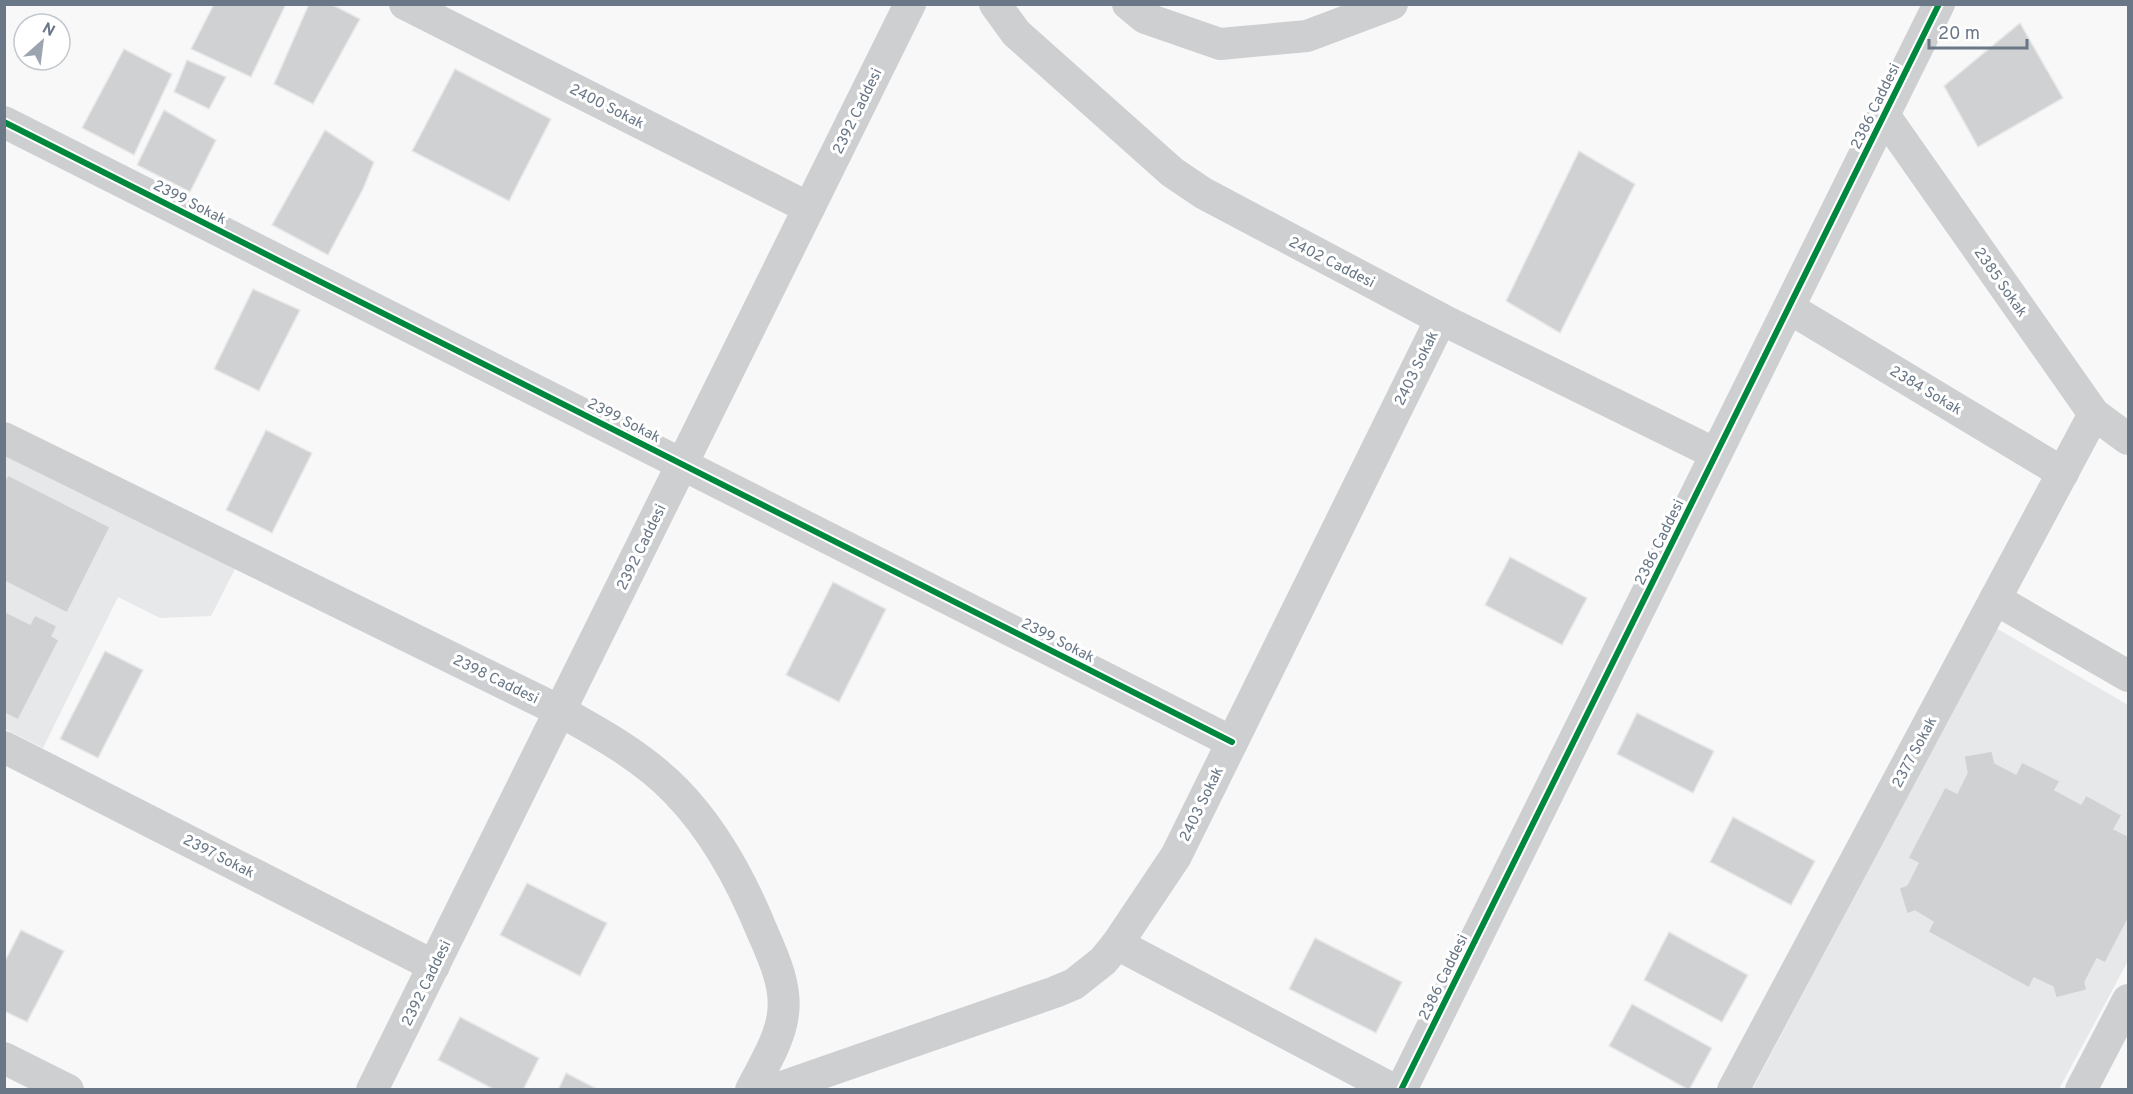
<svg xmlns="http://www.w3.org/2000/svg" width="2133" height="1094" font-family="Overpass,sans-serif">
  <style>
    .built { fill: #e7e8e9 }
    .building { fill: #cfd1d2; stroke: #e8e8e8; stroke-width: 1.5 }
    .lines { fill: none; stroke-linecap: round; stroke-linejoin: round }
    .minor { stroke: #cecfd1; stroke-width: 32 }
    .cycleway-casing { stroke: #fff; stroke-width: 10 }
    .cycleway { stroke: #00873e; stroke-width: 6 }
    .labels { text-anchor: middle; stroke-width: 6; stroke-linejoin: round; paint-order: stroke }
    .street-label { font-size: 15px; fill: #697787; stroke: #fff }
  </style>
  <rect width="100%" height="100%" fill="#f8f8f8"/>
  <g class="built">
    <path d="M 4,454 L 235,569 L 211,616 L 160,618 L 118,597 L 43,748 L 5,729 Z"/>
    <path d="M 1996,628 L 2128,705 L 2128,961 L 2059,1089 L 1752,1090 Z"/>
  </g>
  <g class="building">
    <path d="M 214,4 L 286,4 L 251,77 L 191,49 Z"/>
    <path d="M 309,4 L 331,4 L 360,19 L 313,104 L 274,84 Z"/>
    <path d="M 2020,23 L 2063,98 L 1978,147 L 1944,86 Z"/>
    <path d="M 124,49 L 172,74 L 134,155 L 82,128 Z"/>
    <path d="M 187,60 L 226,77 L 209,109 L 174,92 Z"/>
    <path d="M 455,69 L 551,119 L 509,201 L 412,151 Z"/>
    <path d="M 164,110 L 216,140 L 190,192 L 137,165 Z"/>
    <path d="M 325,130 L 374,162 L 363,189 L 328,255 L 272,225 Z"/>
    <path d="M 1579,151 L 1635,184 L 1560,333 L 1506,301 Z"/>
    <path d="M 253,289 L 300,310 L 259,391 L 214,369 Z"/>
    <path d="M 266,430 L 312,453 L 272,533 L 226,510 Z"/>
    <path d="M 8,475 L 110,527 L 67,613 L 4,581 L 4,482 Z"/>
    <path d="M 1510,557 L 1587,598 L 1562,645 L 1485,605 Z"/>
    <path d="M 833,582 L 886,609 L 839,702 L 786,675 Z"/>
    <path d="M 4,611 L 30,624 L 35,615 L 57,626 L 52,636 L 59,640 L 18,720 L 4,713 Z"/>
    <path d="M 105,651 L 143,670 L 98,758 L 60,739 Z"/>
    <path d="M 1637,713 L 1714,751 L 1693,793 L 1617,754 Z"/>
    <path d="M 1992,751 L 1995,763 L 2016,774 L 2022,762 L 2060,781 L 2055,790 L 2081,804 L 2086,795 L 2122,815 L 2114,829 L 2128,836 L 2128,919 L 2105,963 L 2097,959 L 2085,982 L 2087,990 L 2056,998 L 2053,987 L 2034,978 L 2029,988 L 1928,932 L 1933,922 L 1915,911 L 1907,914 L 1899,888 L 1907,885 L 1918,863 L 1908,858 L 1945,787 L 1957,793 L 1967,773 L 1964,756 Z"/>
    <path d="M 1733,817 L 1815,861 L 1791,905 L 1710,862 Z"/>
    <path d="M 527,883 L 607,923 L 580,976 L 500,935 Z"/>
    <path d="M 21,930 L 64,951 L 27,1022 L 4,1011 L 4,963 Z"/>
    <path d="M 1669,932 L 1748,975 L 1722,1022 L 1644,980 Z"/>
    <path d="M 1315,938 L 1402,982 L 1376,1033 L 1289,989 Z"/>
    <path d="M 1632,1004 L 1712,1048 L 1689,1090 L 1609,1046 Z"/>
    <path d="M 460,1017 L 539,1058 L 523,1090 L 495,1090 L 438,1060 Z"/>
    <path d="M 566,1073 L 599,1090 L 558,1090 Z"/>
  </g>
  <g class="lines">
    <g class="minor">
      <path d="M 405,4 L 809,208"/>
      <path d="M 995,4 L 1016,33 L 1172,172 L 1203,193 L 1441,319 L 1716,454"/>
      <path d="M 1128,4 L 1145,18 L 1220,44 L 1307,36 L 1392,4"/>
      <path d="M 1884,115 L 2094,414 L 2128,439"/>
      <path d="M 4,122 L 1232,742"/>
      <path d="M 1789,308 L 2063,473"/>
      <path d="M 4,438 L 560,711 C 601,734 643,757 676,791 C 714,830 742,882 762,931 C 773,956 787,986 783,1014 C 780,1040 763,1066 751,1090"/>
      <path d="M 1995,599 L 2128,676"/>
      <path d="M 4,747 L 434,966"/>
      <path d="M 1117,944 L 1394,1090"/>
      <path d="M 4,1058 L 68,1090"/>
      <path d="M 372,1090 L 910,4"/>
      <path d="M 773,1090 L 1055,992 L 1074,984 L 1103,961 L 1117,944 L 1176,856 L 1441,319"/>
      <path d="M 1401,1090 L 1939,4"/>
      <path d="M 1733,1090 L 2094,414"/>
      <path d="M 2081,1090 L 2128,1000"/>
    </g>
    <g class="cycleway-casing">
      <g id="cycleway">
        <path d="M 4,122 L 1232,742"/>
        <path d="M 1401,1090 L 1939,4"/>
      </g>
    </g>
    <use href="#cycleway" class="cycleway"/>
  </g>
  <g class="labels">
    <g class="street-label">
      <text transform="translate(607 106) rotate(27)" y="5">2400 Sokak</text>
      <text transform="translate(1875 106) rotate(-64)" y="5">2386 Caddesi</text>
      <text transform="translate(857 111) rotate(-64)" y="5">2392 Caddesi</text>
      <text transform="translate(190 202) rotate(27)" y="5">2399 Sokak</text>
      <text transform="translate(1332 262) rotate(27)" y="5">2402 Caddesi</text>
      <text transform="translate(2001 282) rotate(55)" y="5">2385 Sokak</text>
      <text transform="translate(1416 368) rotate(-64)" y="5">2403 Sokak</text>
      <text transform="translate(1926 390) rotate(31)" y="5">2384 Sokak</text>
      <text transform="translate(624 420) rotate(27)" y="5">2399 Sokak</text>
      <text transform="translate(1659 542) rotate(-64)" y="5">2386 Caddesi</text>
      <text transform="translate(641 547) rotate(-64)" y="5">2392 Caddesi</text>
      <text transform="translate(1058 640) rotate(27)" y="5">2399 Sokak</text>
      <text transform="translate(496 679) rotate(26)" y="5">2398 Caddesi</text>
      <text transform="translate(1914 752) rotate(-62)" y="5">2377 Sokak</text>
      <text transform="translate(1201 804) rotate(-64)" y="5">2403 Sokak</text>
      <text transform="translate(219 856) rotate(27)" y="5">2397 Sokak</text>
      <text transform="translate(1443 977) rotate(-64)" y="5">2386 Caddesi</text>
      <text transform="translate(426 983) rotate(-64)" y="5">2392 Caddesi</text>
    </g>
  </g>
  <rect width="2133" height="1094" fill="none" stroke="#697787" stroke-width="12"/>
  <g transform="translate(42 42) rotate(28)"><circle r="28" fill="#ffffff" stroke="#c3c9cf" stroke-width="1.5"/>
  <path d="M0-4.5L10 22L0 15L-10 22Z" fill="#9ba4af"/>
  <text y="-9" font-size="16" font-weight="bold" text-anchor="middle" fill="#697787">N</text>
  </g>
  <path d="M1929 39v9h98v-9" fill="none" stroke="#697787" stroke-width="3"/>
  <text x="1938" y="39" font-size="18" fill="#697787" stroke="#ffffff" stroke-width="4.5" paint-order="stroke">20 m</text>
</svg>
